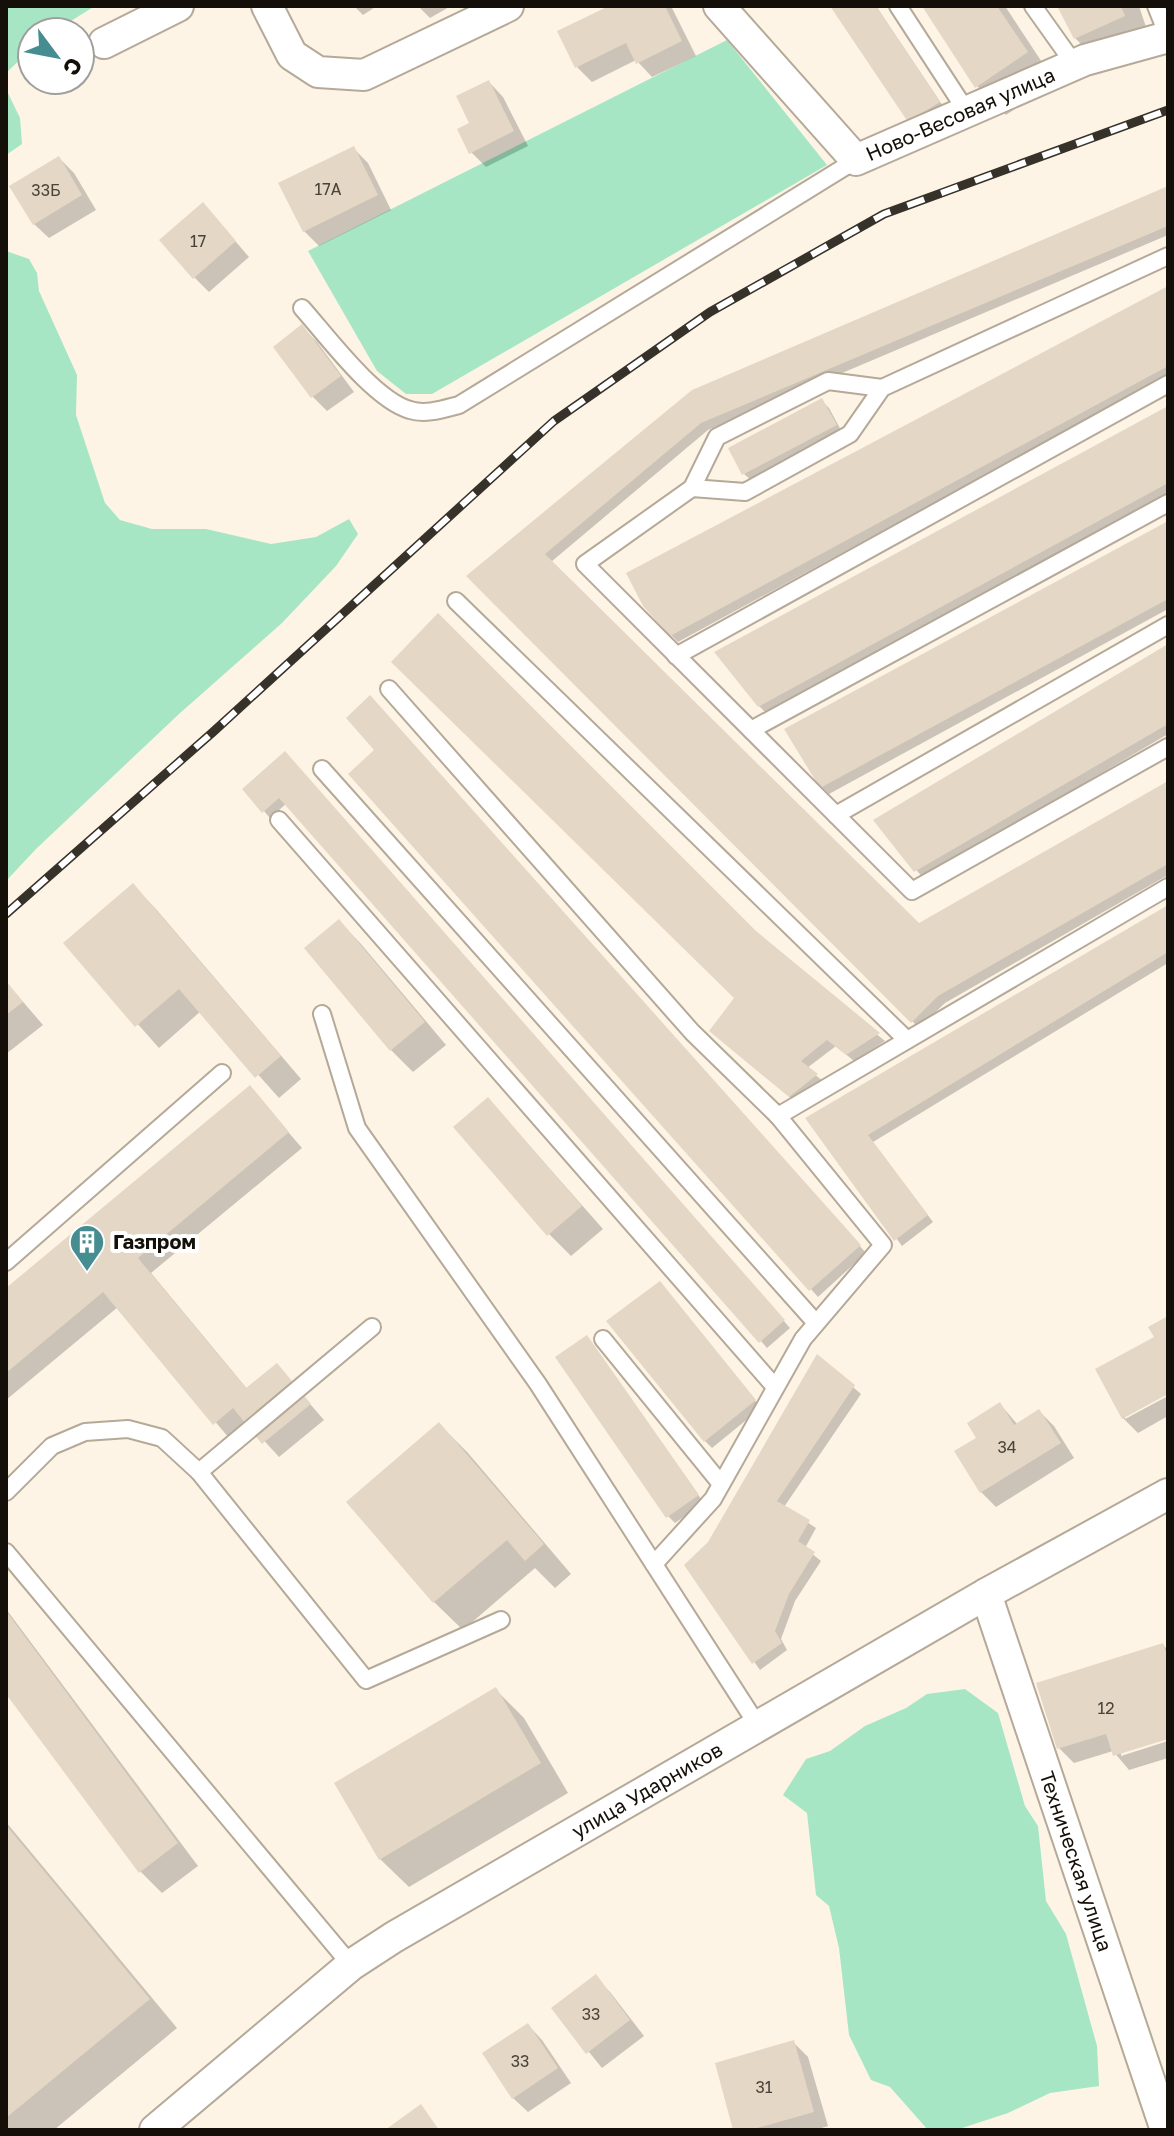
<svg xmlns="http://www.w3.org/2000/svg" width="1174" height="2136" font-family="'Golos Text',sans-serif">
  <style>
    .green { fill: #a6e6c4 }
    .shadow { fill: #0003 }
    .building { fill: #e4d7c5 }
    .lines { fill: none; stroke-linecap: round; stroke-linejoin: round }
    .service-casing { stroke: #b5a998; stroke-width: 20 }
    .minor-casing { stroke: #b5a998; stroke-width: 34 }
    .service { stroke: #fff; stroke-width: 16 }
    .minor { stroke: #fff; stroke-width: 30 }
    .rail-casing { stroke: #363129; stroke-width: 9 }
    .rail { stroke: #fff; stroke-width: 6; stroke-dasharray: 18; stroke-linecap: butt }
    .labels { text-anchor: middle; stroke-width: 8; stroke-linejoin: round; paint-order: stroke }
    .number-label { font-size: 16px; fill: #484238 }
    .street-label { font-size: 20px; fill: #141009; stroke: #fff }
    .poi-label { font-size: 20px; font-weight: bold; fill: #141009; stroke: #fff; text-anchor: start }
  </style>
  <rect width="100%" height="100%" fill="#fef4e5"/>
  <g class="green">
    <path d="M 6,6 L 95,6 L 53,32 L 32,32 L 32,48 L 6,73 Z"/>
    <path d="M 727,40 L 827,165 L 432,394 L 406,394 L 377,371 L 308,251 Z"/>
    <path d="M 6,89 L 20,118 L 22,144 L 6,155 Z"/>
    <path d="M 6,251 L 29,259 L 37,273 L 39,291 L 77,375 L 76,415 L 105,503 L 120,520 L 152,529 L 206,529 L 271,544 L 316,537 L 349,519 L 358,534 L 336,566 L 282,623 L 179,714 L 36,849 L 6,881 Z"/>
    <path d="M 965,1689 L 998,1713 L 1025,1806 L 1038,1826 L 1046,1901 L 1066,1934 L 1097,2046 L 1099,2086 L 1050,2093 L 1008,2113 L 956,2130 L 928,2130 L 890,2087 L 871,2080 L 849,2035 L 839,1948 L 829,1906 L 816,1895 L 807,1813 L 783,1795 L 806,1759 L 830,1751 L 865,1726 L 906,1708 L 927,1694 Z"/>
  </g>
  <g class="shadow">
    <path d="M 354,6 L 377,6 L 363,15 Z"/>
    <path d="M 418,6 L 451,6 L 430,18 Z"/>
    <path d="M 613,6 L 671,6 L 696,56 L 652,77 L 636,60 L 592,82 L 577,67 Z"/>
    <path d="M 833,6 L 876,6 L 945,109 L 916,128 Z"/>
    <path d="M 925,6 L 1005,6 L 1055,82 L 1006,115 L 977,86 Z"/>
    <path d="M 1059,6 L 1139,6 L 1152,45 L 1104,67 L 1075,38 Z"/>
    <path d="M 489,82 L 503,97 L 528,146 L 486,167 L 471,152 L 472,124 Z"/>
    <path d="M 353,148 L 368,163 L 391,210 L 319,246 L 304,231 Z"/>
    <path d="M 59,158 L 74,173 L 96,210 L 49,238 L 34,224 Z"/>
    <path d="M 1168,188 L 1168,235 L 708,430 L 551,562 L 919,925 L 1168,783 L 1168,875 L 945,1003 L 919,1028 L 469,577 L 693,391 Z"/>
    <path d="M 217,220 L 249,257 L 209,292 L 194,277 Z"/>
    <path d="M 1168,288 L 1168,376 L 678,642 L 671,635 Z"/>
    <path d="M 302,327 L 317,342 L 354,392 L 327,411 L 313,397 Z"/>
    <path d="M 822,401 L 829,408 L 842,432 L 751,480 L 744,474 Z"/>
    <path d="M 1168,408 L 1168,493 L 766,713 L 759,706 Z"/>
    <path d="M 1168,524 L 1168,609 L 829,794 L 822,787 Z"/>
    <path d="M 1168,647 L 1168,734 L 923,878 L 876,821 Z"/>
    <path d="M 377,705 L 866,1253 L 818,1297 L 351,774 L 377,750 Z"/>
    <path d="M 292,761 L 790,1328 L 767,1348 L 287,803 L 270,818 L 264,811 Z"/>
    <path d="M 133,886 L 155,908 L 301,1079 L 279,1098 L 201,1011 L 159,1048 L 66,943 Z"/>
    <path d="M 1168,907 L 1168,963 L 873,1142 L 933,1222 L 902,1246 L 808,1118 Z"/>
    <path d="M 339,921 L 361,944 L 446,1045 L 413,1072 L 391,1050 L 306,949 Z"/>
    <path d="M 754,933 L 885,1041 L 854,1061 L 836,1046 L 807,1068 L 824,1082 L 797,1103 L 719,1038 L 737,998 Z"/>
    <path d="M 6,982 L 43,1025 L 6,1054 Z"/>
    <path d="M 250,1088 L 302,1148 L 151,1273 L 248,1390 L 277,1366 L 324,1420 L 279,1457 L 248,1423 L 229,1438 L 118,1307 L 6,1400 L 6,1291 Z"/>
    <path d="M 488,1099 L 603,1229 L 571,1256 L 549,1234 Z"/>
    <path d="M 667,1291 L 761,1408 L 712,1448 L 705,1441 Z"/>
    <path d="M 1168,1318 L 1168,1391 L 1125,1415 L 1125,1419 L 1168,1396 L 1168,1416 L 1138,1433 L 1123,1418 L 1157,1338 Z"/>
    <path d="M 587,1337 L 704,1503 L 675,1523 L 668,1516 Z"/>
    <path d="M 818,1357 L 861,1394 L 784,1507 L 816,1528 L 805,1548 L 821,1561 L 795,1601 L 781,1639 L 787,1650 L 760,1670 L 686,1566 L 709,1544 Z"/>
    <path d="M 1000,1404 L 1018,1425 L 1039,1411 L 1054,1426 L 1074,1458 L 996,1507 L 981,1492 L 978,1438 Z"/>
    <path d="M 439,1424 L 468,1453 L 571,1574 L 555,1588 L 535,1568 L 463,1630 L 434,1602 Z"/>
    <path d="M 6,1609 L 198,1866 L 162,1893 L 140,1871 L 6,1690 Z"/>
    <path d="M 1163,1645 L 1168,1650 L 1168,1737 L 1121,1752 L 1121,1756 L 1168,1741 L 1168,1758 L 1129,1770 L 1113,1751 L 1074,1763 L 1059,1748 Z"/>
    <path d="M 496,1690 L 524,1718 L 568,1793 L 409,1887 L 380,1859 Z"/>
    <path d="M 6,1822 L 177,2028 L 54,2130 L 6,2130 Z"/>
    <path d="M 595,1977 L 610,1992 L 644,2036 L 602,2068 L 554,2009 Z"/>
    <path d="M 528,2025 L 542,2040 L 571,2083 L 528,2112 L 513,2098 Z"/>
    <path d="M 793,2042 L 808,2057 L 828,2126 L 815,2130 L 736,2130 Z"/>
  </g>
  <g class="building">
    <path d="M 609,6 L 665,6 L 682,41 L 636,64 L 626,43 L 575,68 L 557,31 Z"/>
    <path d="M 830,6 L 876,6 L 940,102 L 908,122 Z"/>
    <path d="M 922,6 L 997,6 L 1028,52 L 975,88 Z"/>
    <path d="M 1057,6 L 1121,6 L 1125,16 L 1074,39 Z"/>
    <path d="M 489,80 L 514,131 L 469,154 L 457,129 L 469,123 L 456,96 Z"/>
    <path d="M 354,146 L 378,195 L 303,232 L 278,183 Z"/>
    <path d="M 59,156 L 82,195 L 33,225 L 9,186 Z"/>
    <path d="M 1168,186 L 1168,226 L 701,423 L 545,554 L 919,923 L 1168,781 L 1168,864 L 938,996 L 911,1023 L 466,576 L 692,390 Z"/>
    <path d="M 203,202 L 236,241 L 193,279 L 159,240 Z"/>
    <path d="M 1168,286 L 1168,366 L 670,636 L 643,606 L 626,573 Z"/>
    <path d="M 302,324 L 341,376 L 311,398 L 273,347 Z"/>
    <path d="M 822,398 L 837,425 L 742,475 L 728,448 Z"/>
    <path d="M 1168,406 L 1168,483 L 758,707 L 714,652 Z"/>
    <path d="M 1168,521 L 1168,599 L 820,788 L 784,729 Z"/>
    <path d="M 438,613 L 756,931 L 880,1033 L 846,1055 L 827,1040 L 801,1061 L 818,1074 L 789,1097 L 709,1031 L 734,998 L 391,662 Z"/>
    <path d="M 1168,644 L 1168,724 L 914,872 L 873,820 Z"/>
    <path d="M 370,695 L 861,1245 L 809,1291 L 348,774 L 374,750 L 346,718 Z"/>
    <path d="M 285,751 L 785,1320 L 759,1343 L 279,798 L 262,813 L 242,789 Z"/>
    <path d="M 133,883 L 281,1056 L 255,1078 L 179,989 L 135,1027 L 63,943 Z"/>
    <path d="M 1168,905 L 1168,952 L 868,1135 L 928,1215 L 894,1241 L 805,1118 Z"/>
    <path d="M 339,919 L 425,1022 L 390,1051 L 304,948 Z"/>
    <path d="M 6,981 L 23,1002 L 6,1015 Z"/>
    <path d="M 250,1085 L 289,1132 L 138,1258 L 246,1388 L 277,1363 L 311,1404 L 262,1444 L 233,1408 L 213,1425 L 103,1292 L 6,1373 L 6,1288 Z"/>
    <path d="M 488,1097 L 582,1206 L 547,1236 L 453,1127 Z"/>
    <path d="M 660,1281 L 756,1400 L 704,1442 L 606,1321 Z"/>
    <path d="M 1168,1316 L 1168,1399 L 1166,1395 L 1122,1419 L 1095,1369 L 1154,1337 L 1148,1327 Z"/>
    <path d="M 587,1335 L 699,1495 L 666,1518 L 555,1357 Z"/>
    <path d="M 817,1354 L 855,1385 L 777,1501 L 810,1520 L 798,1541 L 815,1552 L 789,1594 L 775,1631 L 782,1643 L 752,1664 L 684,1565 L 708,1542 Z"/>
    <path d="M 1000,1402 L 1014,1425 L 1039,1409 L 1061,1443 L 980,1493 L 954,1451 L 976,1438 L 967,1423 Z"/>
    <path d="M 439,1422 L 544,1544 L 525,1561 L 507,1540 L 433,1603 L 346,1502 Z"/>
    <path d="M 6,1611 L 178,1843 L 139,1873 L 6,1694 Z"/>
    <path d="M 1163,1643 L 1168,1658 L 1168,1739 L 1113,1756 L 1106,1734 L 1057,1749 L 1036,1683 Z"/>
    <path d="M 496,1687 L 541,1763 L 379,1860 L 334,1783 Z"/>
    <path d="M 6,1825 L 150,1999 L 6,2118 Z"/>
    <path d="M 596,1974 L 630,2020 L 586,2054 L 551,2008 Z"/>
    <path d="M 528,2023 L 558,2068 L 512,2099 L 482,2053 Z"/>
    <path d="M 794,2040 L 814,2112 L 750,2130 L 733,2130 L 715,2063 Z"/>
    <path d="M 421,2104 L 439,2130 L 385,2130 Z"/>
  </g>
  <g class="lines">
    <g class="service-casing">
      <g id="service">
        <path d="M 898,6 L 967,112"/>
        <path d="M 1033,6 L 1075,65"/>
        <path d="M 1156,6 L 1168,36"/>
        <path d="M 1168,256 L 882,388 L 850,434 L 745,492 L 692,488 L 585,564 L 912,891 L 1168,747"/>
        <path d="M 302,308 C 327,336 374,400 410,410 C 426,415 443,409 459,405 L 856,160"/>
        <path d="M 692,488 L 717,437 L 828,381 L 882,388"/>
        <path d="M 456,601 L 907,1040"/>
        <path d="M 676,656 L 1168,384"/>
        <path d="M 389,689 L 692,1032 L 778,1116"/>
        <path d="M 751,730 L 1168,503"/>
        <path d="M 322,769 L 816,1323"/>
        <path d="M 836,815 L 1168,625"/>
        <path d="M 279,820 L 775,1387"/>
        <path d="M 322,1014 L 357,1128 L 538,1384 L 758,1726"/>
        <path d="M 6,1262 L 222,1073"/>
        <path d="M 603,1339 L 721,1484"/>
        <path d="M 199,1472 L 372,1327"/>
        <path d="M 6,1492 L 52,1446 L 85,1432 L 128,1429 L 162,1438 L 199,1472 L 366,1680 L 501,1620"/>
        <path d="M 6,1552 L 351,1965"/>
        <path d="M 654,1564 L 713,1499 L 803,1339 L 883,1245 L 778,1116 L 1168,887"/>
      </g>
    </g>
    <g class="minor-casing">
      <g id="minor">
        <path d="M 267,6 L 292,55 L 318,72 L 364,75 L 508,6"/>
        <path id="s1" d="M 719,6 L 856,160 L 1085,60 L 1168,37"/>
        <path d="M 104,43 L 178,6"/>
        <path id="s2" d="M 986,1594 L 1166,2130"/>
        <path id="s3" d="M 155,2130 L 351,1965 L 394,1937 L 986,1594 L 1168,1494"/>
      </g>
    </g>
    <use href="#service" class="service"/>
    <use href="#minor" class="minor"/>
    <g class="rail-casing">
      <path id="rail" d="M 6,914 L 213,732 L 554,421 L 710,312 L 884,214 L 1168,110"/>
    </g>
    <use href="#rail" class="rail"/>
  </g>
  <defs>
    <g id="building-pin" transform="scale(1.8)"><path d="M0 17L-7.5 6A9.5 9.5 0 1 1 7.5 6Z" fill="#458d90" stroke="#fff"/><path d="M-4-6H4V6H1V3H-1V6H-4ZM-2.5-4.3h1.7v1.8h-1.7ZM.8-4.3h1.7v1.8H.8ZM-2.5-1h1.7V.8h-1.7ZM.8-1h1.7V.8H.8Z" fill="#fff"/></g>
  </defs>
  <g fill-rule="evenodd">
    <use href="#building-pin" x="87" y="1242"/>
  </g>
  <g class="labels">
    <g class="number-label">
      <text x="328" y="195">17А</text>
      <text x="46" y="196">33Б</text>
      <text x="198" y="247">17</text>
      <text x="1007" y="1453">34</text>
      <text x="1106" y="1714">12</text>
      <text x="591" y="2020">33</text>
      <text x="520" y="2067">33</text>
      <text x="764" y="2093">31</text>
    </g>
    <g class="street-label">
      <text dy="7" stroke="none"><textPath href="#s1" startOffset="320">Ново-Весовая улица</textPath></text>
      <text dy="7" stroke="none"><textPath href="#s3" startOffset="600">улица Ударников</textPath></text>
      <text dy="7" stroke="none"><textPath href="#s2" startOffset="282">Техническая улица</textPath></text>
    </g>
    <g class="poi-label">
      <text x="113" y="1249">Газпром</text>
    </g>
  </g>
  <rect width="1174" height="2136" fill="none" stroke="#141009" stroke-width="16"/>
  <g transform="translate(56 56) rotate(122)"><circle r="38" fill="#ffffff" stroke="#a19f9d" stroke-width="2"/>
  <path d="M0-6L14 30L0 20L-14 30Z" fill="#458d90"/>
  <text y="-12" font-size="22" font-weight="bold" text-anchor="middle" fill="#141009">С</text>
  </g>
</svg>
